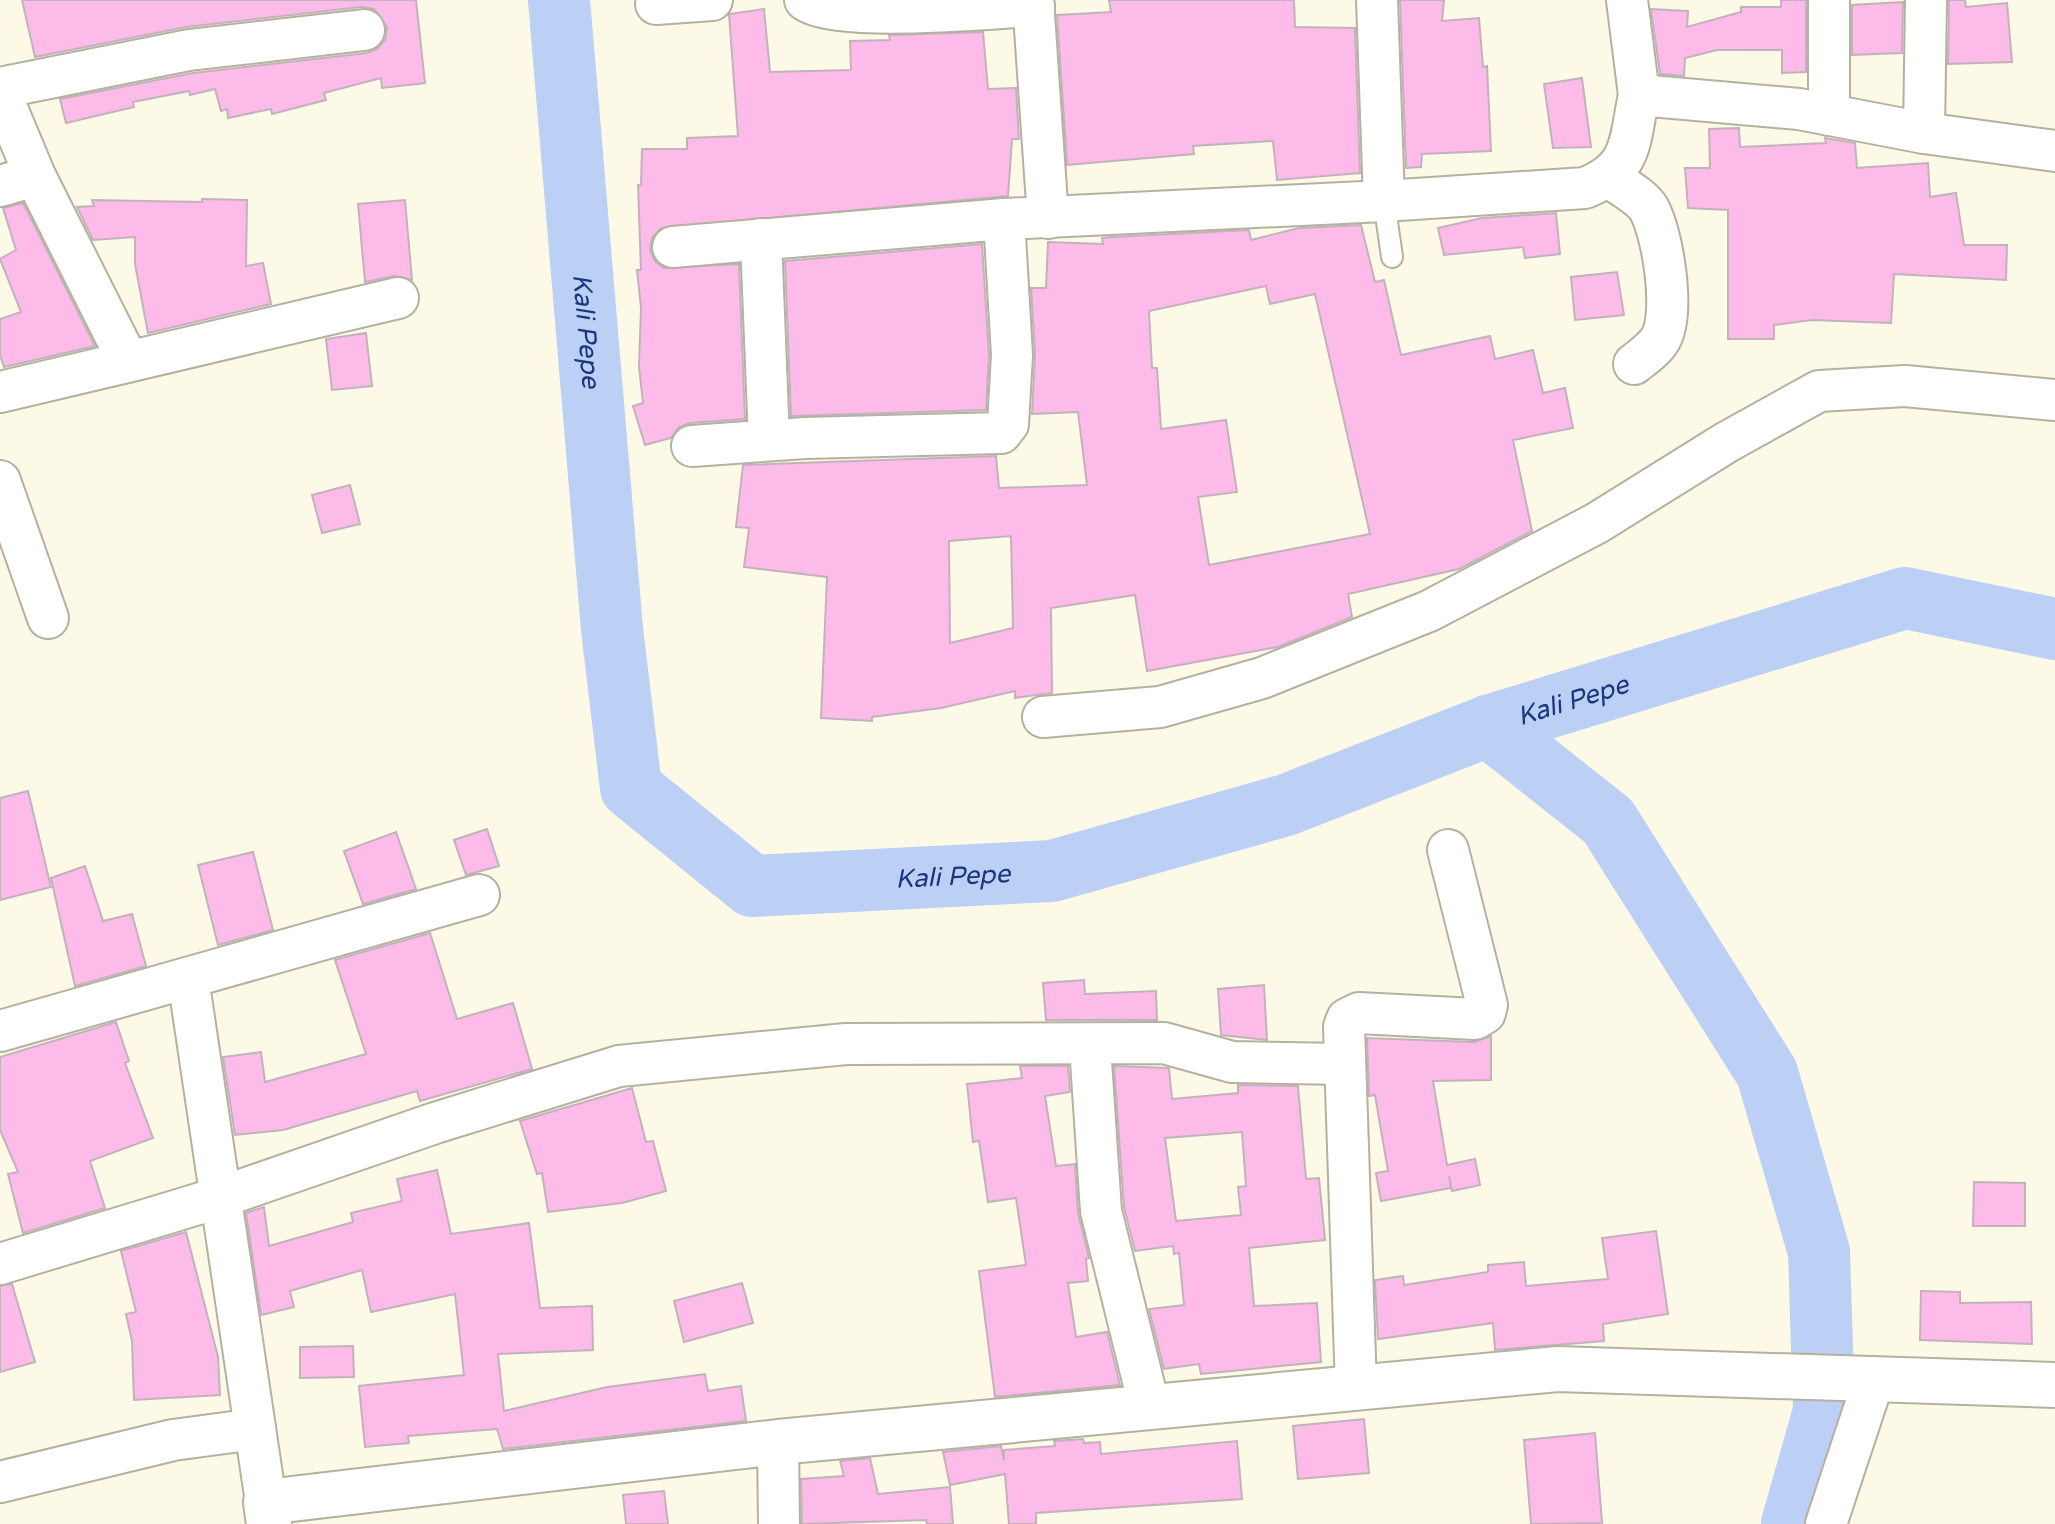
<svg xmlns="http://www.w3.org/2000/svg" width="2055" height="1524" font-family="'Varela Round',sans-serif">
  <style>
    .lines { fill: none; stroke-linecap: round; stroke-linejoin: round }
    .river { stroke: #bccff5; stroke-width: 62 }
    .building { fill: #fcbbe8; stroke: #c2b2bc; stroke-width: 2; fill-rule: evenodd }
    .lane-casing { stroke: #b5b1a0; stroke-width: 24 }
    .street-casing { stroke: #b5b1a0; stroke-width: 44 }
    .secondary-casing { stroke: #b5b1a0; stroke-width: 48 }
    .lane { stroke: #fff; stroke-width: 20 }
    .street { stroke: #fff; stroke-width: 40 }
    .secondary { stroke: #fff; stroke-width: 44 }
    .labels { text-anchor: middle; stroke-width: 6; stroke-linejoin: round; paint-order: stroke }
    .water-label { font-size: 26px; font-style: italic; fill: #1a367c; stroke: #fdf9e7 }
  </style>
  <rect width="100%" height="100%" fill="#fdf9e7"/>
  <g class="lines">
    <g class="river">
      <path id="s1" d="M 559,0 L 612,629 L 631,788 L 752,886 L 1052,871 L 1286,805 L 1488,726 L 1905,598 L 2055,629"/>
      <path d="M 1488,726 L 1608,821 L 1767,1073 L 1819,1252 L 1824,1411 L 1792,1524"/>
    </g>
  </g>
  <g class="building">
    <path d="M 22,0 L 416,0 L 425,83 L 382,88 L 381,78 L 324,93 L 326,100 L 272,114 L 271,109 L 228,118 L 227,109 L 221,111 L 215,89 L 190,95 L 189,91 L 133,102 L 134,107 L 66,123 L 60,99 L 193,73 L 367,53 L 377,49 L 385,40 L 387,27 L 374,9 L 361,7 L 186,27 L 35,57 Z"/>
    <path d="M 1109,0 L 1294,0 L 1295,27 L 1355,28 L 1360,173 L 1277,180 L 1273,141 L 1193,146 L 1194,154 L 1067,165 L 1057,15 L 1111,12 Z"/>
    <path d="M 1400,0 L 1444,0 L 1442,21 L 1479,18 L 1483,67 L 1487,66 L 1491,151 L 1422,154 L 1421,167 L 1406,168 Z"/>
    <path d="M 1781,0 L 1806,0 L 1806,72 L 1782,73 L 1782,50 L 1717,50 L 1685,58 L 1684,76 L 1660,74 L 1651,9 L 1688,11 L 1687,27 L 1741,12 L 1741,7 L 1781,7 Z"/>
    <path d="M 1949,0 L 1965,0 L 1966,7 L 2007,3 L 2012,62 L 1948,64 Z"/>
    <path d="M 1903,2 L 1902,53 L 1852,55 L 1852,5 Z"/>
    <path d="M 764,9 L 770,72 L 851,70 L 850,41 L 890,40 L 889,35 L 983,32 L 988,89 L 1016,88 L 1019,139 L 1012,139 L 1008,196 L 661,228 L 652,238 L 650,250 L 655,261 L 664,268 L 739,264 L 745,419 L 690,423 L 679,427 L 671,438 L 645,445 L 633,406 L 643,403 L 639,367 L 641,308 L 637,270 L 641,270 L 638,185 L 641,185 L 642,149 L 687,149 L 687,138 L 738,136 L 729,14 Z"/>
    <path d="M 1582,78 L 1591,147 L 1553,148 L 1544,84 Z"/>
    <path d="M 1739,128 L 1740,147 L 1826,143 L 1825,138 L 1855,143 L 1857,168 L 1928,163 L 1930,197 L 1956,193 L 1964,245 L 2007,245 L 2006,280 L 1894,274 L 1891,323 L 1812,320 L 1774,325 L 1774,339 L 1728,339 L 1728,210 L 1688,208 L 1685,168 L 1710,168 L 1709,129 Z"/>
    <path d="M 202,199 L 247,200 L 246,266 L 263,263 L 271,304 L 148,333 L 135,264 L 135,237 L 93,240 L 77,207 L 94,206 L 92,200 L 202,202 Z"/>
    <path d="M 405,200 L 412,280 L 394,276 L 365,282 L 358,204 Z"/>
    <path d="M 23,203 L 95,346 L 4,367 L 0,355 L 0,319 L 21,312 L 0,259 L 16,250 L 3,208 Z"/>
    <path d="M 1556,213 L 1560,254 L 1525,258 L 1523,247 L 1444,255 L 1438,228 L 1482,218 Z"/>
    <path d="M 1361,225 L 1375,282 L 1384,280 L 1401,355 L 1490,336 L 1495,359 L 1533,350 L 1543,393 L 1565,388 L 1573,428 L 1513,440 L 1532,531 L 1459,569 L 1348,594 L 1352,617 L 1278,647 L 1147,671 L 1135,595 L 1051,608 L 1052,693 L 1015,698 L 1015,691 L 941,708 L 872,717 L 872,721 L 821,718 L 827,577 L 744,567 L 749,528 L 736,527 L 743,465 L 996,456 L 999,488 L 1087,485 L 1078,412 L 1032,414 L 1035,354 L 1031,288 L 1046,288 L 1048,242 L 1103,244 L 1102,238 L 1112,237 L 1249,230 L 1251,240 L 1299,228 ZM 1266,286 L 1270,304 L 1315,294 L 1370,534 L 1209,565 L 1198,497 L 1237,492 L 1226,420 L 1161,429 L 1157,368 L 1152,368 L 1149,311 ZM 1011,536 L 1013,628 L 950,643 L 949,541 Z"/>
    <path d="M 982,244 L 989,355 L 986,410 L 791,416 L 785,261 Z"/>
    <path d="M 1617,272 L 1624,315 L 1575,320 L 1571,277 Z"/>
    <path d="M 366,333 L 372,386 L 332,390 L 326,339 Z"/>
    <path d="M 350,485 L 360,524 L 322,533 L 312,495 Z"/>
    <path d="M 28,791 L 51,887 L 0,900 L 0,798 Z"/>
    <path d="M 487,829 L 499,866 L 466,875 L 454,840 Z"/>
    <path d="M 396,832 L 416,889 L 363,904 L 344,851 Z"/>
    <path d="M 253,852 L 273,930 L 218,945 L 198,865 Z"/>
    <path d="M 85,866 L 103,921 L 132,914 L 146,966 L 75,986 L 51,878 Z"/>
    <path d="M 430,933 L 457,1019 L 513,1003 L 532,1069 L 420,1101 L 417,1091 L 283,1130 L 235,1135 L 223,1057 L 261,1052 L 265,1082 L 366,1054 L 335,960 Z"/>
    <path d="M 1084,980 L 1085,994 L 1156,991 L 1157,1020 L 1046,1020 L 1043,983 Z"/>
    <path d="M 1264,985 L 1267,1040 L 1221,1035 L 1218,989 Z"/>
    <path d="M 116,1022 L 129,1061 L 125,1063 L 153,1138 L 90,1161 L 105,1208 L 23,1233 L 8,1174 L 18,1172 L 0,1130 L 0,1057 Z"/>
    <path d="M 1491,1036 L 1491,1080 L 1433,1081 L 1447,1165 L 1475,1159 L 1480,1185 L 1452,1191 L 1449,1176 L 1451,1188 L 1381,1201 L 1376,1173 L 1388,1171 L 1375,1095 L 1369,1096 L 1367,1038 L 1474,1042 Z"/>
    <path d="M 1020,1066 L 1068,1066 L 1070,1092 L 1045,1096 L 1056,1166 L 1075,1164 L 1078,1213 L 1089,1258 L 1086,1259 L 1088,1281 L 1068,1283 L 1076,1337 L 1107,1332 L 1120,1385 L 995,1397 L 979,1271 L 1026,1265 L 1016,1198 L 988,1202 L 979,1141 L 973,1142 L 967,1084 L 1022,1078 Z"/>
    <path d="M 1114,1066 L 1169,1068 L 1172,1099 L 1238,1093 L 1238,1085 L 1298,1086 L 1306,1179 L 1319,1178 L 1325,1240 L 1249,1248 L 1254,1306 L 1317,1303 L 1321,1362 L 1201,1374 L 1199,1364 L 1164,1369 L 1149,1309 L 1184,1305 L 1179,1253 L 1174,1254 L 1173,1246 L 1135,1251 L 1124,1207 ZM 1242,1132 L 1246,1186 L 1238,1187 L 1241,1215 L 1176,1221 L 1165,1138 Z"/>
    <path d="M 632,1088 L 646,1142 L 653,1141 L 666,1191 L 622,1203 L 548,1212 L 542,1173 L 537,1174 L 520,1121 Z"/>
    <path d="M 437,1170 L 451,1234 L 529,1223 L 540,1308 L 592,1306 L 593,1350 L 498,1354 L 504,1411 L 607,1387 L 705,1374 L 708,1391 L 741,1386 L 746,1421 L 503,1449 L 497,1429 L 408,1436 L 409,1443 L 365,1447 L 359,1386 L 464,1375 L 455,1294 L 371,1312 L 362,1270 L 290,1291 L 294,1307 L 261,1315 L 246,1213 L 264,1207 L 269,1246 L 353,1222 L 351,1213 L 402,1201 L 397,1179 Z"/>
    <path d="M 1974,1182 L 2025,1183 L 2025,1226 L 1973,1226 Z"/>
    <path d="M 1656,1231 L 1668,1314 L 1603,1324 L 1604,1341 L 1495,1350 L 1493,1323 L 1378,1339 L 1375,1280 L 1403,1276 L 1404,1285 L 1488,1272 L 1488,1265 L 1524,1262 L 1526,1286 L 1608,1279 L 1602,1238 Z"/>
    <path d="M 186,1232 L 218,1357 L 220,1395 L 134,1400 L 132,1341 L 126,1314 L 136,1312 L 121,1251 Z"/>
    <path d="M 742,1283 L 753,1323 L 684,1342 L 674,1301 Z"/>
    <path d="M 12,1284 L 35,1362 L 0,1372 L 0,1286 Z"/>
    <path d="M 1921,1291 L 1960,1292 L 1960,1303 L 2031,1302 L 2032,1344 L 1920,1340 Z"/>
    <path d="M 353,1346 L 354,1377 L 300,1378 L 300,1347 Z"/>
    <path d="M 1364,1419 L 1369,1473 L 1298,1479 L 1293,1426 Z"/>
    <path d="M 1595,1433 L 1602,1523 L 1531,1524 L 1524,1440 Z"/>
    <path d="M 1083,1439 L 1084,1443 L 1100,1442 L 1101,1454 L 1237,1441 L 1242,1499 L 1036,1513 L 1036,1524 L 1009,1524 L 1005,1474 L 950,1485 L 943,1452 L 1001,1446 L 1004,1460 L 1004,1450 L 1055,1446 L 1054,1441 Z"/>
    <path d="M 870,1458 L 878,1494 L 950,1487 L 953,1524 L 927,1524 L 926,1520 L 802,1524 L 801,1479 L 844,1476 L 840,1461 Z"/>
    <path d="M 664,1491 L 668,1524 L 626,1524 L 623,1495 Z"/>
  </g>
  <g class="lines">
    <g class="lane-casing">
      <path id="lane" d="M 1384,201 L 1392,257"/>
    </g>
    <g class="street-casing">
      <g id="street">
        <path d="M 805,0 C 836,23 990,8 1034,6"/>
        <path d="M 1033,0 L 1048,218"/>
        <path d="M 1377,0 L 1384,201"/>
        <path d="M 1627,0 L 1639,95"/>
        <path d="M 656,4 L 712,0"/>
        <path d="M 0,88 L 189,50 L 364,30"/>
        <path d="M 0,92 L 35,176 L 128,361"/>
        <path d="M 1829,115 L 1829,0"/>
        <path d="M 1924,133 L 1926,0"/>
        <path d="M 1610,178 C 1621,186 1642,197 1649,209 C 1663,235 1675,311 1661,338 C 1655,349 1644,356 1634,364"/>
        <path d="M 0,186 L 35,176"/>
        <path d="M 761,239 L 769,440"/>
        <path d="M 673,247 L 1004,219 L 1384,201 L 1585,188 C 1634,168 1629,142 1639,95 L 1799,109 L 1924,133 L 2055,151"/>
        <path d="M 0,392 L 398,298"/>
        <path d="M 692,446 L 805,438 L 1001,433 L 1008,424 L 1012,355 L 1004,219"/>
        <path d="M 0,481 L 48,618"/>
        <path d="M 1043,717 L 1160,707 L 1262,678 L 1429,611 L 1597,523 L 1727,442 L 1819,391 L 1905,386 L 2055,400"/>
        <path d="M 188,978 L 266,1502"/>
        <path d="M 0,1031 L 479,895"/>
        <path d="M 1090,1046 L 1101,1211 L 1149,1405"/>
        <path d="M 0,1264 L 221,1197 L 435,1123 L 619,1066 L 846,1044 L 1164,1043 L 1232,1062 L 1345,1064"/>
        <path d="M 1356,1388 L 1344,1027 L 1347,1019 L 1359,1013 L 1475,1019 L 1485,1013 L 1487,1005 L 1448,850"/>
        <path d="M 778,1442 L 779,1524"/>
        <path d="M 0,1482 L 173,1440 L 255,1429"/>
        <path d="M 1826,1524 L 1874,1379"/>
      </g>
    </g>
    <g class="secondary-casing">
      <path id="secondary" d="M 269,1524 L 266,1502 L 778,1442 L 1558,1369 L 2055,1385"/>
    </g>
    <use href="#lane" class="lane"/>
    <use href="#street" class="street"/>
    <use href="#secondary" class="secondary"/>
  </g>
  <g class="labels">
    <g class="water-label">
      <text dy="9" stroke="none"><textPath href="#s1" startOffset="332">Kali Pepe</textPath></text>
      <text dy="9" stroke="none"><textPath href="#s1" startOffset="1796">Kali Pepe</textPath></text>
      <text dy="9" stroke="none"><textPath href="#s1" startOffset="1148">Kali Pepe</textPath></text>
    </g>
  </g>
</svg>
